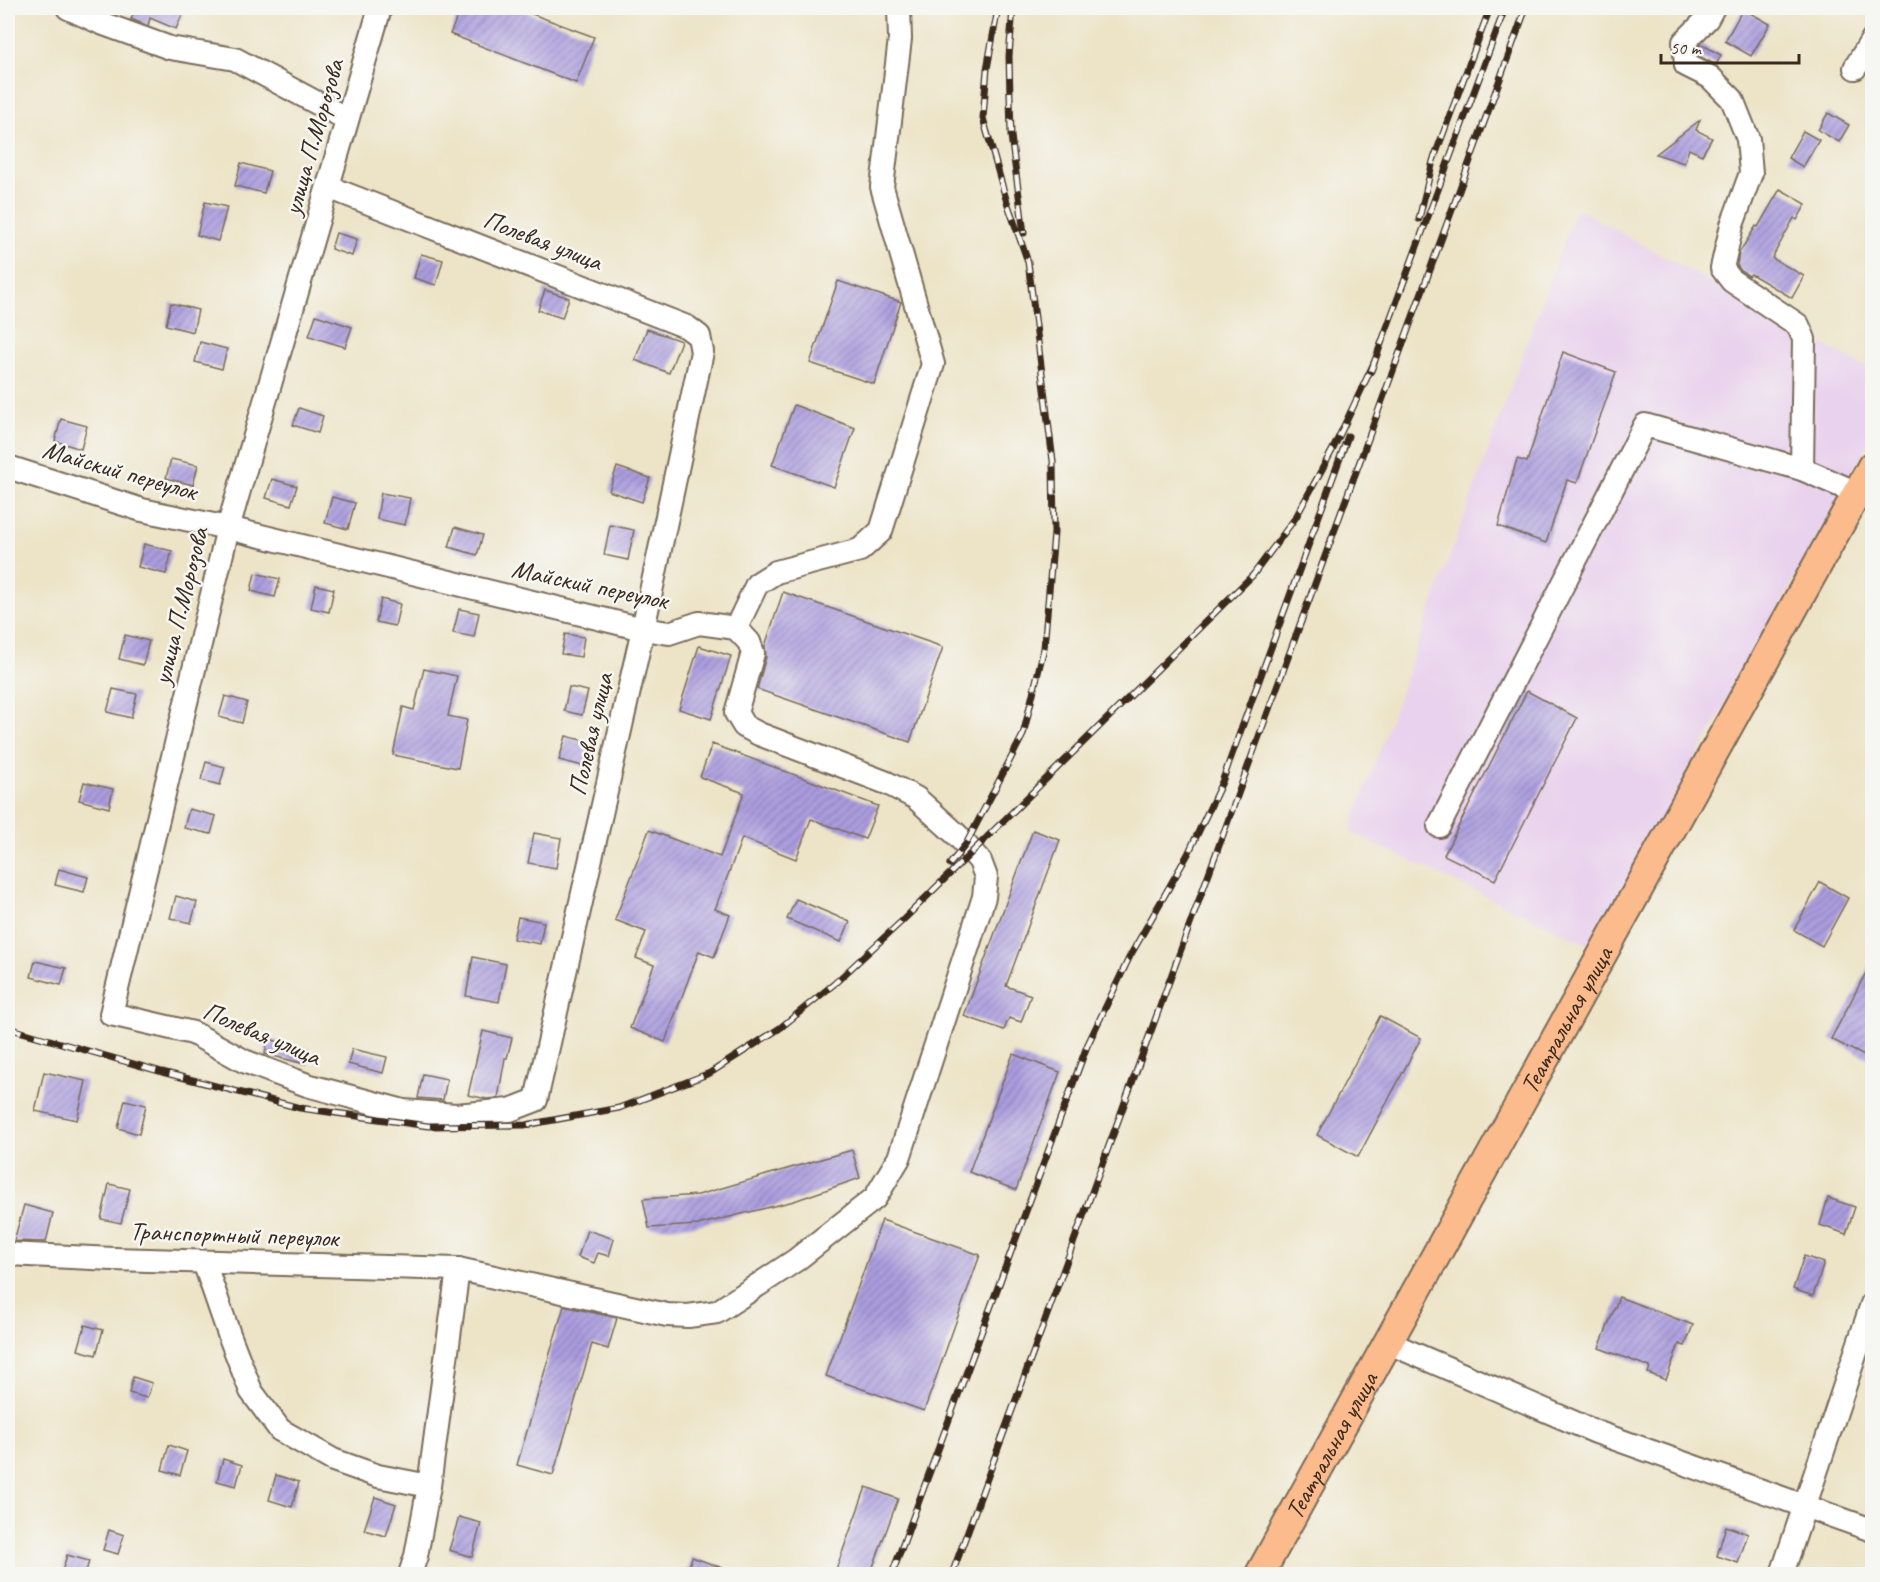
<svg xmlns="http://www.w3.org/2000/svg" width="1880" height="1582" font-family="Caveat,sans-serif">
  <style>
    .built { fill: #e9d2ed }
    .building { fill: url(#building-hatch) }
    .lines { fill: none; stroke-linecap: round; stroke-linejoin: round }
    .minor-casing { stroke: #796b5a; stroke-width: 26 }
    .major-casing { stroke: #796b5a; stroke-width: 32 }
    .minor { stroke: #fff; stroke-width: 22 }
    .major { stroke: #fbbb8c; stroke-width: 28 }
    .rail-casing { stroke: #3b2a1e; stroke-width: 7 }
    .rail { stroke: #f6f6f2; stroke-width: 4.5; stroke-dasharray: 14; stroke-linecap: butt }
    .labels { text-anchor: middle; stroke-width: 5; stroke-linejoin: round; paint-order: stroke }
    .street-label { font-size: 26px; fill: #3b2a1e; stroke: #f6f6f2 }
  </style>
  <defs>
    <pattern id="building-hatch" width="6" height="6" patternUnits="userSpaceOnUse" patternTransform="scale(1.5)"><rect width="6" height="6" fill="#ab9ddf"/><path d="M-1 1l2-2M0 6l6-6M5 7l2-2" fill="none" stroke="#8c80b4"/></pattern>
  </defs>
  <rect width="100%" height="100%" fill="#f6f6f2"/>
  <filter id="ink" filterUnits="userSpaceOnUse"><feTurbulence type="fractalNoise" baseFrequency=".0167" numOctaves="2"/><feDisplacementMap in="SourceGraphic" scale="12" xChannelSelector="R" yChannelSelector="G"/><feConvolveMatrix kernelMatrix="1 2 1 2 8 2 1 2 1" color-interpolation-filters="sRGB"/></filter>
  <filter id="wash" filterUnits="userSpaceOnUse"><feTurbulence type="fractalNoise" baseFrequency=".008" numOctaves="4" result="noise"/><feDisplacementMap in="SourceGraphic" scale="24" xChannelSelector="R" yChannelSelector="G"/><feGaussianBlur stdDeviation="1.35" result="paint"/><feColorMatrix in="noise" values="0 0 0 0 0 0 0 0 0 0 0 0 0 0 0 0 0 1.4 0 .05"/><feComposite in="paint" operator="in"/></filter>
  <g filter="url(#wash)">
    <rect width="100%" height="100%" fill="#ede4c8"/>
    <path class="built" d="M 1576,208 L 1872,371 L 1872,437 L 1593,947 L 1350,832 Z"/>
    <g id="blocks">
      <g class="building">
        <path d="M 125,8 L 185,8 L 176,29 L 150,18 L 148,26 L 131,19 L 134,12 Z"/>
        <path d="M 461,8 L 516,8 L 594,37 L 576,83 L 450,34 Z"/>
        <path d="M 1743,9 L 1770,24 L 1751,56 L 1725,41 Z"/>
        <path d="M 1701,44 L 1721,55 L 1716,65 L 1699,56 L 1698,48 Z"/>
        <path d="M 1828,113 L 1849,125 L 1839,142 L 1818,130 Z"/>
        <path d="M 1700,120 L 1696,130 L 1712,138 L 1702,155 L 1689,149 L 1684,163 L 1656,154 Z"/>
        <path d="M 1803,131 L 1819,140 L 1803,167 L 1788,158 Z"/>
        <path d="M 241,163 L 270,171 L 264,193 L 235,186 Z"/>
        <path d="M 1780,189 L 1806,204 L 1797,220 L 1794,218 L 1772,258 L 1804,276 L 1792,298 L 1751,274 L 1749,276 L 1741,271 L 1737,265 L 1739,253 L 1756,226 L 1758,227 Z"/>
        <path d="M 205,202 L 227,207 L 218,241 L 197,235 Z"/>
        <path d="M 336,233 L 357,239 L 352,256 L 331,249 Z"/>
        <path d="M 421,254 L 443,260 L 436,285 L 414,278 Z"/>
        <path d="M 838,281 L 901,302 L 874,384 L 810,363 Z"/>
        <path d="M 545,290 L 569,298 L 562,318 L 538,310 Z"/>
        <path d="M 171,303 L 198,310 L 193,332 L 166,325 Z"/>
        <path d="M 316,315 L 352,327 L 345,347 L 309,336 Z"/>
        <path d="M 647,329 L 681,341 L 669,373 L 635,360 Z"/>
        <path d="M 200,342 L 227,349 L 222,369 L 195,362 Z"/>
        <path d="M 1563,352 L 1616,372 L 1577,483 L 1567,480 L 1546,543 L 1498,526 L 1517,459 L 1527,462 Z"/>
        <path d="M 794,405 L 855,428 L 834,487 L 772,465 Z"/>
        <path d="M 299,408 L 323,416 L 318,433 L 293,425 Z"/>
        <path d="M 61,419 L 87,426 L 81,449 L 55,441 Z"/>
        <path d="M 171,459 L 198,465 L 193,485 L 166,478 Z"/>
        <path d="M 617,467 L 650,478 L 642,502 L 609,491 Z"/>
        <path d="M 272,479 L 297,486 L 291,505 L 266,498 Z"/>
        <path d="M 381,493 L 410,498 L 405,525 L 377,519 Z"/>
        <path d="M 332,497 L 355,503 L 348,529 L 325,523 Z"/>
        <path d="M 610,525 L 634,530 L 628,560 L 604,555 Z"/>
        <path d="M 455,527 L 483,535 L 477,555 L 449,547 Z"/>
        <path d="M 144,544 L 172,551 L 166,574 L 138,567 Z"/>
        <path d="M 255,573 L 280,579 L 275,597 L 251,591 Z"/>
        <path d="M 316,585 L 334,589 L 329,612 L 311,608 Z"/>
        <path d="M 783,592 L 943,647 L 910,742 L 757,689 L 766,657 L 765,646 Z"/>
        <path d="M 381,599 L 400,604 L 395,626 L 376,622 Z"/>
        <path d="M 459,609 L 479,613 L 474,637 L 453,633 Z"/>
        <path d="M 565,634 L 584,637 L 581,657 L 561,654 Z"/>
        <path d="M 125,635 L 149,641 L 143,665 L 119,659 Z"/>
        <path d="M 699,646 L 731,656 L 711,719 L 679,709 Z"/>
        <path d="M 424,669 L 457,676 L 448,716 L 467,720 L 458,768 L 393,755 L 403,707 L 414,710 Z"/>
        <path d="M 569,687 L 588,691 L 582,715 L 564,711 Z"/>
        <path d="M 113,689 L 137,694 L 131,718 L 107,712 Z"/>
        <path d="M 1527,691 L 1577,718 L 1495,880 L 1444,855 Z"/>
        <path d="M 225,696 L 247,702 L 242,723 L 219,717 Z"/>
        <path d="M 566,736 L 597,744 L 591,768 L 559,760 Z"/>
        <path d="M 712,744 L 878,806 L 865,839 L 811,819 L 796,859 L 742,838 L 715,909 L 730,915 L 714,957 L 699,951 L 665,1042 L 630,1028 L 654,965 L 636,958 L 646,932 L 615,920 L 649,830 L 720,857 L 744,793 L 700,777 Z"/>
        <path d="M 206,762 L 225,767 L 220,785 L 201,780 Z"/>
        <path d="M 84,782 L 113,789 L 109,808 L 79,800 Z"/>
        <path d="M 189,809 L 216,816 L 211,834 L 184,828 Z"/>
        <path d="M 1033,830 L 1060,840 L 1006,986 L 1031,995 L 1021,1022 L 1009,1018 L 1004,1030 L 964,1016 Z"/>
        <path d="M 534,833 L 561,838 L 556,868 L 528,863 Z"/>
        <path d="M 59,869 L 88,877 L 84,892 L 55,885 Z"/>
        <path d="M 1820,882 L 1848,898 L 1822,946 L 1794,930 Z"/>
        <path d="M 176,896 L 197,902 L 191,923 L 170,918 Z"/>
        <path d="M 796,899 L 850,922 L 841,942 L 787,919 Z"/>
        <path d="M 518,917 L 544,922 L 540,944 L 513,939 Z"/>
        <path d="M 473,957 L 506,964 L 499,1002 L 466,996 Z"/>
        <path d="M 35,961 L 66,968 L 61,985 L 31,977 Z"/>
        <path d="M 1872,961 L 1872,1060 L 1831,1039 Z"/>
        <path d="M 1380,1016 L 1421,1038 L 1358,1157 L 1317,1135 Z"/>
        <path d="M 483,1031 L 512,1038 L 507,1058 L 505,1058 L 498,1098 L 487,1099 L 468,1095 Z"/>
        <path d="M 268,1039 L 309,1049 L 305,1064 L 265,1054 Z"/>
        <path d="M 352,1049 L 387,1057 L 383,1073 L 348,1064 Z"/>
        <path d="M 1013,1054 L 1060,1072 L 1016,1190 L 969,1172 Z"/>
        <path d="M 44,1072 L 86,1081 L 77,1120 L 35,1111 Z"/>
        <path d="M 423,1074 L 447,1079 L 443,1100 L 418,1098 Z"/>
        <path d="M 125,1100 L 146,1105 L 139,1134 L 118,1128 Z"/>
        <path d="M 852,1150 L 860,1178 L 794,1201 L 697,1225 L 649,1228 L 643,1199 L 698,1195 Z"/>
        <path d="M 109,1184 L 130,1189 L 121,1223 L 101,1219 Z"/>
        <path d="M 1828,1198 L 1855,1207 L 1846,1234 L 1820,1225 Z"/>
        <path d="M 24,1205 L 53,1213 L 46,1242 L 14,1241 Z"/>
        <path d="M 882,1220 L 980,1255 L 924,1411 L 826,1376 Z"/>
        <path d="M 587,1230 L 614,1239 L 609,1256 L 598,1253 L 594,1263 L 578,1257 Z"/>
        <path d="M 1804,1256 L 1824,1263 L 1813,1296 L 1793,1289 Z"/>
        <path d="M 1619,1297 L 1693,1325 L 1685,1346 L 1679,1344 L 1666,1380 L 1648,1373 L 1650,1367 L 1599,1348 Z"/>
        <path d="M 564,1306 L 617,1318 L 608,1349 L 592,1344 L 553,1475 L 517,1465 Z"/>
        <path d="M 85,1325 L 103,1330 L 96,1355 L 78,1350 Z"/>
        <path d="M 133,1377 L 152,1383 L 147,1398 L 129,1393 Z"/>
        <path d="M 169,1445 L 187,1451 L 180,1475 L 162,1470 Z"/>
        <path d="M 223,1459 L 242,1465 L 236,1486 L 217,1481 Z"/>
        <path d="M 276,1475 L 299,1482 L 292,1507 L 269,1500 Z"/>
        <path d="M 866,1487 L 898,1499 L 870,1575 L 834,1575 Z"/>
        <path d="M 375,1497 L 396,1504 L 386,1536 L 364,1530 Z"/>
        <path d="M 459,1517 L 481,1523 L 472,1557 L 449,1550 Z"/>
        <path d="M 1726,1526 L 1748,1534 L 1738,1563 L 1717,1556 Z"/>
        <path d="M 109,1530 L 124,1535 L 118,1554 L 103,1550 Z"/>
        <path d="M 67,1555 L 89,1561 L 85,1575 L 61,1575 Z"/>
        <path d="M 692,1557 L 734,1572 L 734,1575 L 686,1575 Z"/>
      </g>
    </g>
  </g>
  <g filter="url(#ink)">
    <use href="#blocks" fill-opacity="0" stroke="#796b5a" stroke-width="1.5"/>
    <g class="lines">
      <g class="minor-casing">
        <g id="minor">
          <path d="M 68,8 L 101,23 L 170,48 L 235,59 L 347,119"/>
          <path d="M 1713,8 L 1707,19 L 1684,42 L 1686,65 L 1710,77 L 1732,99 L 1748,139 L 1751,173 L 1732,225 L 1722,268 L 1732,281 L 1798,325 L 1804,339 L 1802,469"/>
          <path d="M 1855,68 L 1872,40"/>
          <path d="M 328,187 L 687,327 L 699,336 L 702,352 L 643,629 L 536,1100 L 510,1110 L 456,1115 L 404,1111 L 307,1085 L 244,1061 L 193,1033 L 111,1014 L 228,528 L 380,8"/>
          <path d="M 8,467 L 142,510 L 228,528 L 643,629 L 669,633 L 699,623 L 736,628 L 757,584 L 776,572 L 860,550 L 881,531 L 933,364 L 882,187 L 900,39 L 899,8"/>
          <path d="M 1439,826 L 1645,425 L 1802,469 L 1857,493"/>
          <path d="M 8,1254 L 113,1259 L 458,1269 L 667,1315 L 688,1316 L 717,1312 L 796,1260 L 875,1198 L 899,1158 L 984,897 L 986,877 L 980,861 L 957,835 L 916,798 L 887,783 L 759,734 L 744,726 L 736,713 L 753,653 L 749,642 L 736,628"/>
          <path d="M 204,1262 L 230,1337 L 251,1391 L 280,1430 L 333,1460 L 378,1476 L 429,1486"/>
          <path d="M 1389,1343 L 1596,1432 L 1872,1530"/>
          <path d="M 410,1574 L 416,1556 L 429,1486 L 458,1269"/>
          <path d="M 1782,1574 L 1872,1304"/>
        </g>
      </g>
      <g class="major-casing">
        <g id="major">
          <path id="s1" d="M 1260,1574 L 1872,466"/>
        </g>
      </g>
      <use href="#minor" class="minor"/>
      <use href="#major" class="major"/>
      <g class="rail-casing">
        <g id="rail">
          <path d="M 1013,8 L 1009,56 L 1011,136 L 1024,233"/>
          <path d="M 1419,219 L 1433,161 L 1490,8"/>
          <path d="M 1371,371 L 1505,8"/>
          <path d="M 950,864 L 966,844 L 1023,735 L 1044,648 L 1054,533 L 1053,461 L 1028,262 L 1006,199 L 983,118 L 987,69 L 998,8"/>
          <path d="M 8,1028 L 162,1072 L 300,1108 L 428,1126 L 526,1125 L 619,1108 L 710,1073 L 780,1028 L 834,984 L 902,921 L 1253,575 L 1296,517 L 1333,449 L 1374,363"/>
          <path d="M 892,1574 L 1087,1046 L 1130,956 L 1188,854 L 1222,782 L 1348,436"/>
          <path d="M 952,1574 L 1526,8"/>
        </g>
      </g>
      <use href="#rail" class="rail"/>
    </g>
  </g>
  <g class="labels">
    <g class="street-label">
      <text transform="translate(313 137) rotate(-74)" y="9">улица П.Морозова</text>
      <text transform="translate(543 240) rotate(21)" y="9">Полевая улица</text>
      <text transform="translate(120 470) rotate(16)" y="9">Майский переулок</text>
      <text transform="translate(590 584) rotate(12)" y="9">Майский переулок</text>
      <text transform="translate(180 606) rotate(-76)" y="9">улица П.Морозова</text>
      <text transform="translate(590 734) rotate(-77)" y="9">Полевая улица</text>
      <text dy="9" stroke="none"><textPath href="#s1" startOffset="633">Театральная улица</textPath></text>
      <text transform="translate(262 1033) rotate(23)" y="9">Полевая улица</text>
      <text transform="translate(234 1234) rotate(2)" y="9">Транспортный переулок</text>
      <text dy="9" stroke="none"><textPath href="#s1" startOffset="147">Театральная улица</textPath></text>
    </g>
  </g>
  <rect width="1880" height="1582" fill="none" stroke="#f6f6f2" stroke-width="30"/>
  <path d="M1661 54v9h138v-9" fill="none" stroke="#3b2a1e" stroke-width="3"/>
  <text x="1670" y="54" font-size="18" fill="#3b2a1e" stroke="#f6f6f2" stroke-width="4.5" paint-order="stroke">50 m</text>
</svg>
